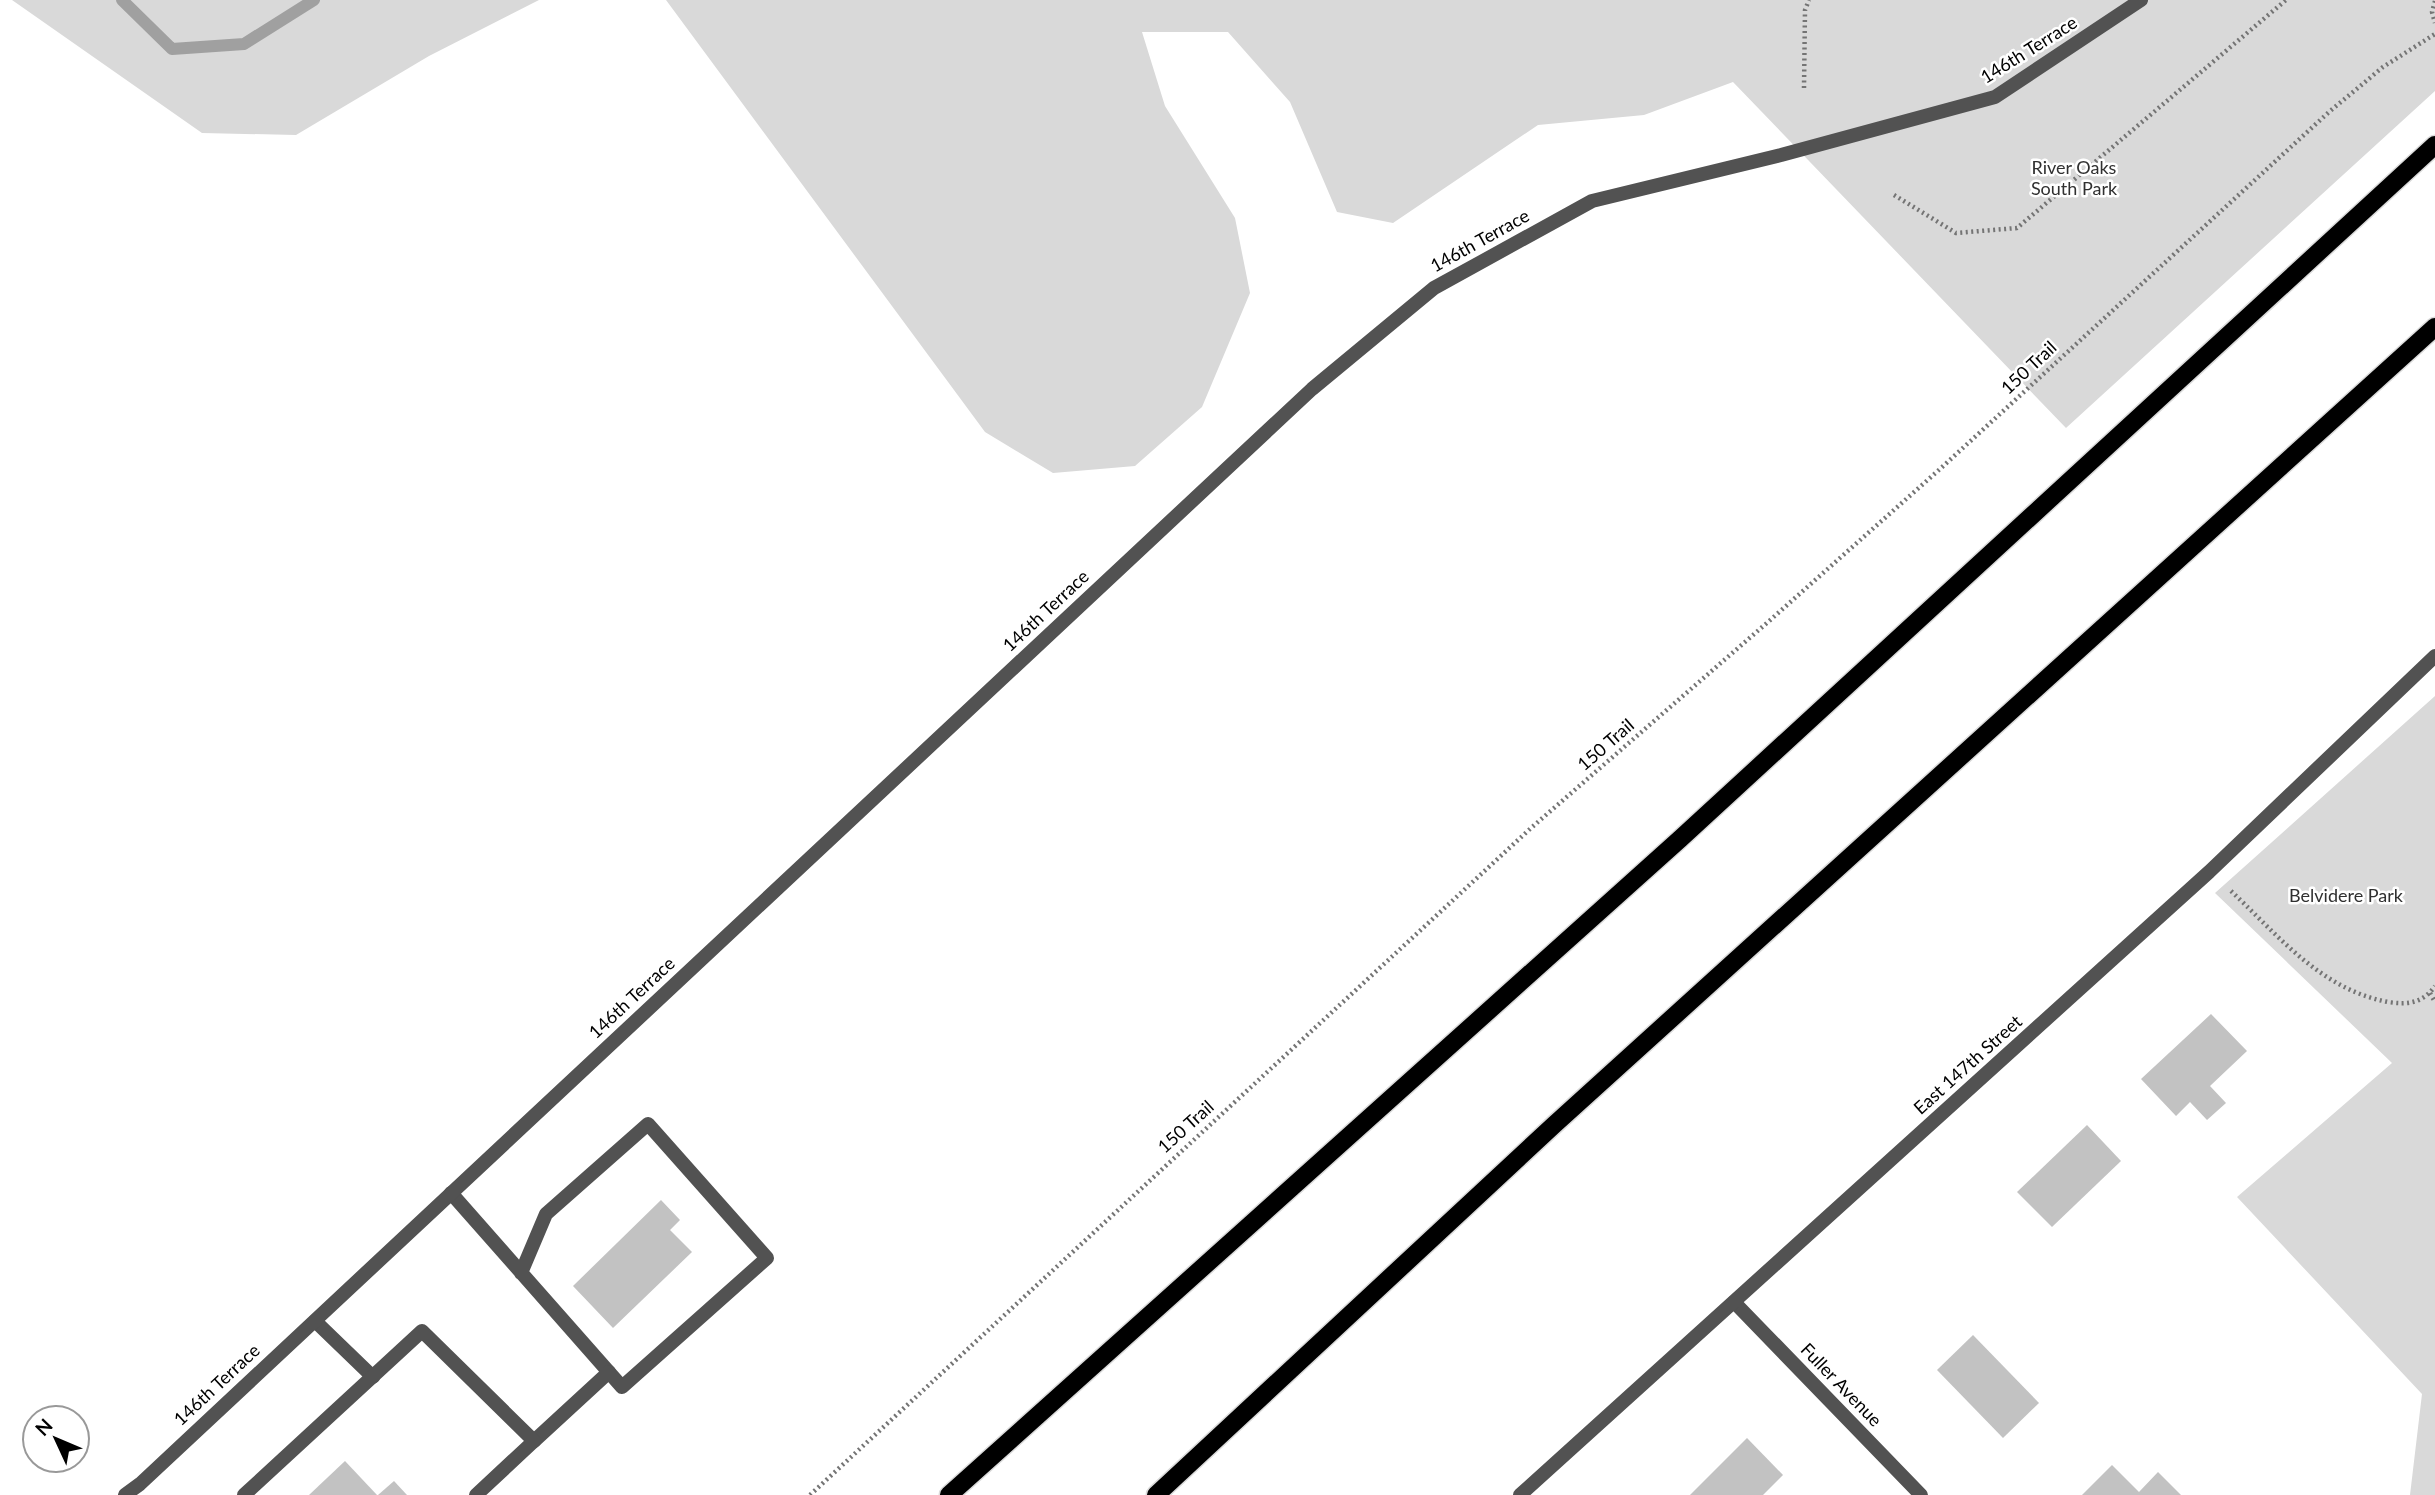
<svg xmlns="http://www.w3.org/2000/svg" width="2435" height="1495" font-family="Lato,sans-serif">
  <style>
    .green { fill: #d9d9d9 }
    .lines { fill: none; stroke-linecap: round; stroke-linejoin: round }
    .stream { stroke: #a0a0a0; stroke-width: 12 }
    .building { fill: #c2c2c2 }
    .primary-casing { stroke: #dbdbdb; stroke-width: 21 }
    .path { stroke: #747474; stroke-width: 4.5; stroke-dasharray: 2 3.5; stroke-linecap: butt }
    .service { stroke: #525252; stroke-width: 14 }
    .minor { stroke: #525252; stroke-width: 14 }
    .primary { stroke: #000; stroke-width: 18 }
    .labels { text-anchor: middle; stroke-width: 5; stroke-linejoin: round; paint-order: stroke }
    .street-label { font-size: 18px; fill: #000; stroke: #fff }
    .park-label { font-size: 18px; fill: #303030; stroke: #fff }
  </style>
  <rect width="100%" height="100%" fill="#fff"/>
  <g class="green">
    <path d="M 12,0 L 539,0 L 429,56 L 296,135 L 202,133 Z"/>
    <path d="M 666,0 L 2435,0 L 2435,91 L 2066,428 L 1733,82 L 1644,115 L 1538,125 L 1393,223 L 1337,212 L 1290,102 L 1228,32 L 1142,32 L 1165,106 L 1235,218 L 1250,293 L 1202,407 L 1135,466 L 1053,473 L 985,432 Z"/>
    <path d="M 2435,696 L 2435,1495 L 2410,1495 L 2422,1394 L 2237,1197 L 2392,1063 L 2215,893 Z"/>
  </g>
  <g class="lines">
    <path class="stream" d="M 122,0 L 172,49 L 244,44 L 314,0"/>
  </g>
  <g class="building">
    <path d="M 2211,1014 L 2247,1051 L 2210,1086 L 2226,1103 L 2207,1120 L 2190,1102 L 2176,1116 L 2141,1079 Z"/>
    <path d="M 2087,1125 L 2121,1161 L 2052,1227 L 2017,1192 Z"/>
    <path d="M 661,1200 L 680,1220 L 670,1230 L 692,1252 L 613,1328 L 573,1286 Z"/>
    <path d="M 1973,1335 L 2039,1403 L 2003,1438 L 1937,1370 Z"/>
    <path d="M 1747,1438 L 1783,1475 L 1763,1495 L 1690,1495 Z"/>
    <path d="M 345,1461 L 377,1495 L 309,1495 Z"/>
    <path d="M 2112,1465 L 2139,1492 L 2158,1472 L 2181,1495 L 2082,1495 Z"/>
    <path d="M 394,1481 L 407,1495 L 378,1495 Z"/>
  </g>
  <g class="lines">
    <g class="primary-casing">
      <g id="primary">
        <path d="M 949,1495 L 1680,839 L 2435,145"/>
        <path d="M 1156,1495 L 1555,1124 L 2435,327"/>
      </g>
    </g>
    <g class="path">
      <path d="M 2435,1 L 2432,12 L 2435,23"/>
      <path d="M 1804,88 L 1805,10 L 1809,0"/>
      <path d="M 1894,195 L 1956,233 L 2017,228 L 2286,0"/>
      <path d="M 2231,891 C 2279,936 2320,989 2388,1002 C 2408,1005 2423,1003 2435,986"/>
      <path d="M 2430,993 L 2435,1002"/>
      <path d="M 810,1495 L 1531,828 L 1768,622 L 1940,469 L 2329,112 L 2383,67 L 2435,34"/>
    </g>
    <g class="service">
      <path d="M 451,1193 L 622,1387 L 767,1258 L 648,1124 L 546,1214 L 521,1273"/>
      <path d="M 315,1321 L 373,1377"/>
      <path d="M 534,1441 L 609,1372"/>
      <path d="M 244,1495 L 422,1331 L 534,1441 L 476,1495"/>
    </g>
    <g class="minor">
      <path d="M 1734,1302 L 1921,1495"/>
      <path d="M 125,1495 L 140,1484 L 1312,389 L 1434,288 L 1592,201 L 1781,155 L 1995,97 L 2141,0"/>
      <path d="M 1520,1495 L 2209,872 L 2435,656"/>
    </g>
    <use href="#primary" class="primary"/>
  </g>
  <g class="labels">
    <g class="street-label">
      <text transform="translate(2029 50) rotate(-32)" y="6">146th Terrace</text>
      <text transform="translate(1480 241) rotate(-29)" y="6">146th Terrace</text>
      <text transform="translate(2029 368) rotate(-43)" y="6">150 Trail</text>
      <text transform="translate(1046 611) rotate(-43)" y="6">146th Terrace</text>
      <text transform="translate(1606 745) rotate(-41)" y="6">150 Trail</text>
      <text transform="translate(632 998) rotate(-43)" y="6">146th Terrace</text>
      <text transform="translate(1968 1065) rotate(-42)" y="6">East 147th Street</text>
      <text transform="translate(1186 1127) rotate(-42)" y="6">150 Trail</text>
      <text transform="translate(217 1385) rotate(-43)" y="6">146th Terrace</text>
      <text transform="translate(1841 1385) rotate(46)" y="6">Fuller Avenue</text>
    </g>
    <g class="park-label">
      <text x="2074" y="174">River Oaks<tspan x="2074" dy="21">South Park</tspan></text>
      <text x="2346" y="902">Belvidere Park</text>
    </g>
  </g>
  <g transform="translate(56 1439) rotate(314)"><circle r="33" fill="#ffffff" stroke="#999999" stroke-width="2"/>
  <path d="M0-5L12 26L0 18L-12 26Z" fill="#000000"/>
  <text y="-10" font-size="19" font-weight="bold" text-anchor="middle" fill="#000000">N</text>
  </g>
</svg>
